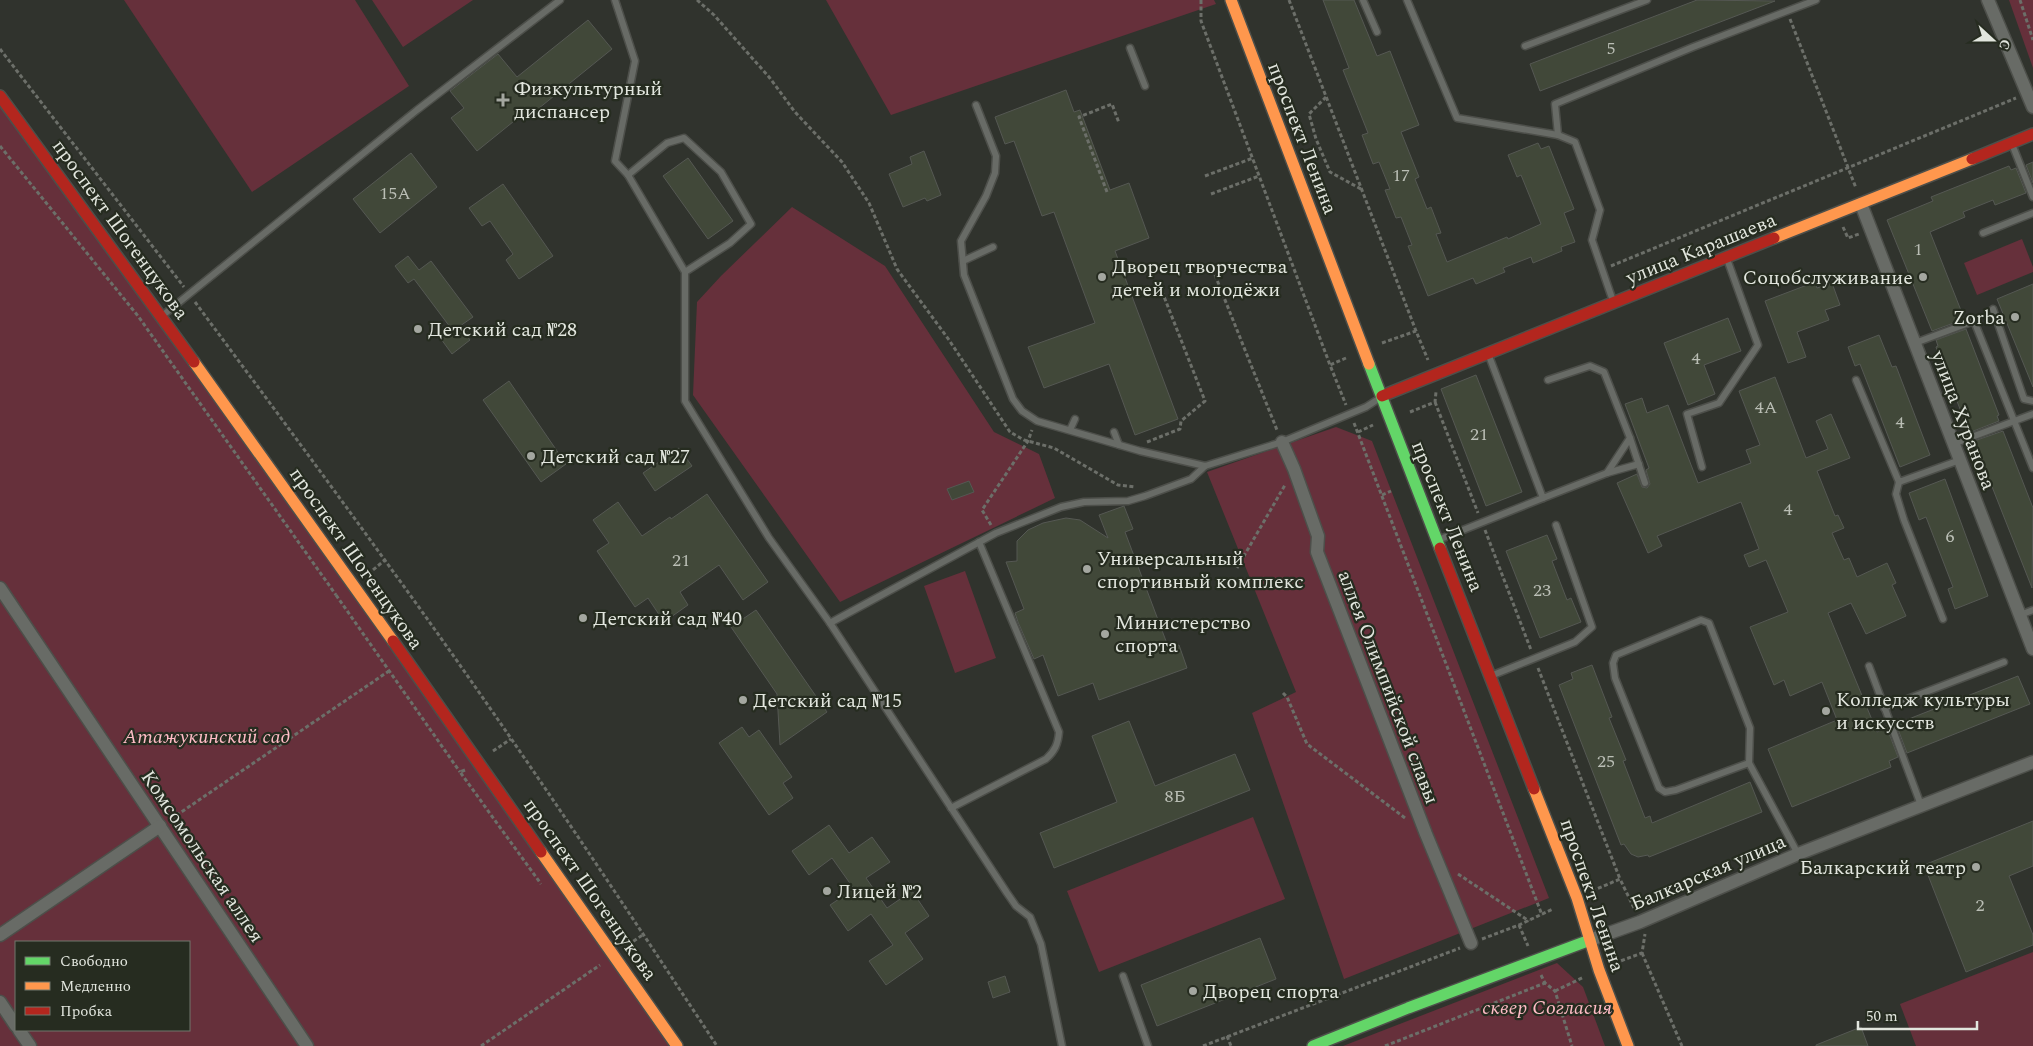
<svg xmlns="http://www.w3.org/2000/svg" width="2033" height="1046" font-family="Spectral,serif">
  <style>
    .green { fill: #66303b; fill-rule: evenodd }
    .building { fill: #414839; stroke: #555853 }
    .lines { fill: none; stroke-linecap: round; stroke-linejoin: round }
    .lane-casing { stroke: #4d4f4a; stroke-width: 9 }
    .street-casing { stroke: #4d4f4a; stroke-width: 15 }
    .fast-casing { stroke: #4d4f4a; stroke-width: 14 }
    .slow-casing { stroke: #4d4f4a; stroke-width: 14 }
    .jam-casing { stroke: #4d4f4a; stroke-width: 14 }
    .path { stroke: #6c6f69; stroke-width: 3; stroke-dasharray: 4 2.5; stroke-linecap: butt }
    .lane { stroke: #686b66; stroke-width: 6 }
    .street { stroke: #686b66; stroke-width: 12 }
    .fast { stroke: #63d668; stroke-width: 11 }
    .slow { stroke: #ff974d; stroke-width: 11 }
    .jam { stroke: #b3261e; stroke-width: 11 }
    .poi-dot { fill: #a4a7a0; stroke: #262c20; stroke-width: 2 }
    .labels { text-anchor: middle; stroke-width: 4.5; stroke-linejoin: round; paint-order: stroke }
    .number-label { font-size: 18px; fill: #babeb5 }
    .poi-label { font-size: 20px; fill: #e2e6de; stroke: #262c20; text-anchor: start }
    .street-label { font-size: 20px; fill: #e2e6de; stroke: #262c20 }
    .park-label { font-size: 20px; font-style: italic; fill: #ffbcc6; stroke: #262c20 }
  </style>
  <rect width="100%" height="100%" fill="#30332d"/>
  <g class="green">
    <path d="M 124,0 L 355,0 L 409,86 L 252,192 Z"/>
    <path d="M 372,0 L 473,0 L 403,47 Z"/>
    <path d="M 826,0 L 1214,0 L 1216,4 L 891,115 Z"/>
    <path d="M 2009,0 L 2033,0 L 2033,68 Z"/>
    <path d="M 0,96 L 677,1046 L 0,1046 ZM 16,942 L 189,942 L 189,1030 L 16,1030 Z"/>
    <path d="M 792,207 L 885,266 L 994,432 L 1039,454 L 1055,498 L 840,602 L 693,395 L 697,302 L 721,276 Z"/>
    <path d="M 2022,239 L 2033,267 L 2033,272 L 1977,295 L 1964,263 Z"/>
    <path d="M 1336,427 L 1372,441 L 1549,898 L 1344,979 L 1252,713 L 1296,692 L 1207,472 Z"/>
    <path d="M 965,571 L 996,658 L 955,673 L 924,586 Z"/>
    <path d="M 1253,817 L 1285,899 L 1099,972 L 1067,891 Z"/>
    <path d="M 2033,952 L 2033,1046 L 1916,1046 L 1900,1004 Z"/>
    <path d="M 1557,963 L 1583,987 L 1605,1046 L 1343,1046 Z"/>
  </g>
  <g class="building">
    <path d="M 1323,0 L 1354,0 L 1377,56 L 1390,51 L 1419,125 L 1401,132 L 1419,177 L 1415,179 L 1427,209 L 1431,207 L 1441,233 L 1436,234 L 1447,262 L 1507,237 L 1508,239 L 1541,224 L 1521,175 L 1517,177 L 1508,155 L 1538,143 L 1541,149 L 1549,146 L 1574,209 L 1564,213 L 1575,242 L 1561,247 L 1562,251 L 1533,263 L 1531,257 L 1503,268 L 1505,272 L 1476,284 L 1473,278 L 1428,296 L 1408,246 L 1412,245 L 1401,217 L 1396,218 L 1385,190 L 1390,189 L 1379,162 L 1373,164 L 1362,135 L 1368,133 L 1343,70 L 1349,68 Z"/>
    <path d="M 1697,0 L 1775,1 L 1540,91 L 1530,64 Z"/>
    <path d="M 588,20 L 612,49 L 533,113 L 529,109 L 477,151 L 451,118 L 464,108 L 450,91 L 498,54 L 517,77 Z"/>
    <path d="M 1066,90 L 1074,112 L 1080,110 L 1110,190 L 1129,183 L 1149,238 L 1115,251 L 1178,419 L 1135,435 L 1109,364 L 1044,388 L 1028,347 L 1095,323 L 1054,212 L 1042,216 L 1014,141 L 1005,144 L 995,117 Z"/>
    <path d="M 924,151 L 941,195 L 927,201 L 925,198 L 903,207 L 889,174 L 912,164 L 910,157 Z"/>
    <path d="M 411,153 L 437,187 L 380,233 L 353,199 Z"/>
    <path d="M 688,158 L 733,221 L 708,239 L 663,176 Z"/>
    <path d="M 2033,162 L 2033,183 L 2026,165 Z"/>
    <path d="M 2009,166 L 2011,170 L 2016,168 L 2026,193 L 1995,205 L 1993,200 L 1963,212 L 1965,217 L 1930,232 L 1962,313 L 1960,314 L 1962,320 L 1932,331 L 1887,220 L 1933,201 L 1931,197 Z"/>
    <path d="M 503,184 L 553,256 L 519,279 L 506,260 L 513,254 L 490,221 L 482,226 L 469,208 Z"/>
    <path d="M 408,256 L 419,270 L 431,261 L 473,317 L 460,326 L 470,340 L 452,354 L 441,339 L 453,331 L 414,279 L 408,283 L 395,266 Z"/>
    <path d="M 1815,282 L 1817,288 L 1832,283 L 1840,305 L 1825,310 L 1829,320 L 1797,332 L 1806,357 L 1788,363 L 1765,301 Z"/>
    <path d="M 2033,284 L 2033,387 L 1997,299 Z"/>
    <path d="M 1728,318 L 1741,351 L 1704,365 L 1715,394 L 1688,405 L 1664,343 Z"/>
    <path d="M 1966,329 L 1999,415 L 1997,416 L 1999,421 L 1971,432 L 1969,427 L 1967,427 L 1936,347 L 1938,346 L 1936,340 Z"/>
    <path d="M 1879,335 L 1892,367 L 1896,366 L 1930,455 L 1900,467 L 1860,364 L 1855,366 L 1848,347 Z"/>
    <path d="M 1476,375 L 1522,492 L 1486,506 L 1441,389 Z"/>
    <path d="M 1775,377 L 1806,458 L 1828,449 L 1816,421 L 1831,414 L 1850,458 L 1817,471 L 1835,516 L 1838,515 L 1844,528 L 1832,533 L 1844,560 L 1849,558 L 1857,577 L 1887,563 L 1896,583 L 1892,585 L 1906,616 L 1866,634 L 1851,603 L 1828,613 L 1877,732 L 1887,728 L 1898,757 L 1889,761 L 1891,767 L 1792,807 L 1768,749 L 1837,720 L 1822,682 L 1790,696 L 1784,680 L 1774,685 L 1750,627 L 1788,612 L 1766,560 L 1749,567 L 1744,555 L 1759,549 L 1741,502 L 1657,536 L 1662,546 L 1648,553 L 1617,483 L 1637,474 L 1642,487 L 1647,488 L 1650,484 L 1646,470 L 1649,468 L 1625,404 L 1642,398 L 1647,413 L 1668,405 L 1698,483 L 1751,463 L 1746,450 L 1760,445 L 1739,391 Z"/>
    <path d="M 509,381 L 566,464 L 541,482 L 483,400 Z"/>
    <path d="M 2003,431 L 2033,508 L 2032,588 L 1974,441 Z"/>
    <path d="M 679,448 L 692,466 L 655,491 L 643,473 Z"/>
    <path d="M 1945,479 L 1988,596 L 1955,609 L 1948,589 L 1953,587 L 1926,517 L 1919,520 L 1909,493 Z"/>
    <path d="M 969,481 L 974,492 L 952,500 L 947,489 Z"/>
    <path d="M 707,494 L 768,582 L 743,600 L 719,565 L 680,592 L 688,605 L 664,622 L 648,598 L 635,607 L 597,551 L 609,543 L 593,520 L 618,502 L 642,536 L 670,517 L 671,519 Z"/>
    <path d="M 1124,506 L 1133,529 L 1125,532 L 1169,649 L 1179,645 L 1187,668 L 1099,700 L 1093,683 L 1058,696 L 1043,655 L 1034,659 L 1018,622 L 1015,613 L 1024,609 L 1006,562 L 1017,561 L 1017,541 L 1028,530 L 1043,523 L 1066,518 L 1080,520 L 1108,538 L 1099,515 Z"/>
    <path d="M 1547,535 L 1557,559 L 1552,561 L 1567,600 L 1571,598 L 1581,622 L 1540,638 L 1506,551 Z"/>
    <path d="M 756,610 L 827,712 L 780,745 L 777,694 L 731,627 Z"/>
    <path d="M 1592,665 L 1612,717 L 1609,718 L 1626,760 L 1623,761 L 1645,818 L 1650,816 L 1652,823 L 1750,782 L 1762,812 L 1649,857 L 1648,855 L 1638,857 L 1631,854 L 1624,844 L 1621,845 L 1559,685 L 1573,679 L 1571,673 Z"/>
    <path d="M 2018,676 L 2030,704 L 1907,753 L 1896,724 Z"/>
    <path d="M 1129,721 L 1155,786 L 1235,754 L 1250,790 L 1054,868 L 1040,833 L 1117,802 L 1092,736 Z"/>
    <path d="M 742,727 L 749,737 L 759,730 L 792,777 L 783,783 L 793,798 L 769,815 L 719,743 Z"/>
    <path d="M 2033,821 L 2033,866 L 2009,876 L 2033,935 L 2033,945 L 1966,972 L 1924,865 Z"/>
    <path d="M 829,825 L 849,853 L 872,837 L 890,862 L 866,878 L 887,908 L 912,891 L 929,916 L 905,933 L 923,959 L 886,985 L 869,961 L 893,945 L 871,914 L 848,931 L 830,905 L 854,889 L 832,858 L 809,875 L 792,851 Z"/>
    <path d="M 1260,938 L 1276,979 L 1157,1026 L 1141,985 Z"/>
    <path d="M 1005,976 L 1010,992 L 993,998 L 988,982 Z"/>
    <path d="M 1861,1027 L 1868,1046 L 1816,1046 L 1816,1045 Z"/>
  </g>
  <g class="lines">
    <g class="lane-casing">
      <g id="lane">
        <path d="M 615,0 L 635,61 L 615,161 L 628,175"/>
        <path d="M 1363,0 L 1377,32"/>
        <path d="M 1407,0 L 1457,118 L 1558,135 L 1575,142 L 1600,210 L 1592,240 L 1613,301"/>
        <path d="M 1525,46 L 1647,0"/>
        <path d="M 1130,48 L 1145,86"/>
        <path d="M 976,105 L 996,156 L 995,173 L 986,196 L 961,241 L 964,275 L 1013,399 L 1022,411 L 1037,421 L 1140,451 L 1205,466 L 1282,442 L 1366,407 L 1380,398"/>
        <path d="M 1558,135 L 1555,104 L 1693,47 L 1816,0"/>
        <path d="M 2012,144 L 2033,197"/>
        <path d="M 1983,233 L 2033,213"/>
        <path d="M 963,261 L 993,247"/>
        <path d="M 685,272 L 730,243 L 751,224 L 721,172 L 684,138 L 667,143 L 628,175 L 685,272 L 685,401 L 769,538 L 830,623 L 1007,893 L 1016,906 L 1030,917 L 1041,944 L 1062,1046"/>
        <path d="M 1993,309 L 2024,399 L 2033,401"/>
        <path d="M 162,316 L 417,110 L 560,0"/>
        <path d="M 1915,343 L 1974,321 L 2033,468"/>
        <path d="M 1489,356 L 1543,498 L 1607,473 L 1630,438 L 1604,372 L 1590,366 L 1548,380"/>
        <path d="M 1856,380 L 1899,482 L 1960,460"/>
        <path d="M 1070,430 L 1075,419"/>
        <path d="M 1114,432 L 1119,445"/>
        <path d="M 1630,438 L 1645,483"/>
        <path d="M 1953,444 L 2033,414"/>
        <path d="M 1702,467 L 1687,414 L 1719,403 L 1758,345 L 1727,259"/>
        <path d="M 1607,473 L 1639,464"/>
        <path d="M 1899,482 L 1896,494 L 1904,520 L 1943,619"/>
        <path d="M 1438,540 L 1543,498"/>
        <path d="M 2020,615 L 2033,610"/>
        <path d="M 830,623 L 996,533 L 1061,507 L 1084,502 L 1128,501 L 1145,496 L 1191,479 L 1205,466"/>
        <path d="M 1869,666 L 1921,805"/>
        <path d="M 1493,675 L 1575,642 L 1592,627 L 1556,525"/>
        <path d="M 1884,708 L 2004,662"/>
        <path d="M 1749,763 L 1676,790 L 1665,792 L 1659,788 L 1615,678 L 1613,663 L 1616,655 L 1701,620 L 1709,623 L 1750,728 L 1749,763 L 1798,854"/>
        <path d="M 951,808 L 1046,759 C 1055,751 1058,744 1059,732 L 979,542"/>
        <path d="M 1123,976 L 1148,1046"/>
      </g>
    </g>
    <g class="street-casing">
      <g id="street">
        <path d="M 1988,0 L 2033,107"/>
        <path d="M 1861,204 L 2033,649"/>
        <path d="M 1282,442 L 1294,469 L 1318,536 L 1317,552 L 1426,834 L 1471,943"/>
        <path d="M 0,588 L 307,1046"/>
        <path d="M 0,935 L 160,826"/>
        <path d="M 1590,940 L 1640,922 L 1798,854 L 2033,762"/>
        <path d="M 0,1002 L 16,1026"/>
        <path d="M 19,1030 L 30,1046"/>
      </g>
    </g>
    <g class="fast-casing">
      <g id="fast">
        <path d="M 1369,364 L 1440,548"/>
        <path d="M 1313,1046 L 1408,1008 L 1590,940"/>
      </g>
    </g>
    <g class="slow-casing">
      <g id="slow">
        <path d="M 1231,0 L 1369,364"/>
        <path d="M 1774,238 L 1972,159"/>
        <path d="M 194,362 L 393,641"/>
        <path d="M 1534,789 L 1577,898 L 1599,970 L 1628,1046"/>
        <path d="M 541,852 L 677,1046"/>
      </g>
    </g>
    <g class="jam-casing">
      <g id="jam">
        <path d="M 0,96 L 194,362"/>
        <path d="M 1972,159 L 2033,134"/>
        <path d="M 1382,396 L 1774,238"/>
        <path d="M 1440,548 L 1534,789"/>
        <path d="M 393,641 L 541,852"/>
      </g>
    </g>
    <g class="path">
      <path d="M 697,0 L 714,15 L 769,77 L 795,112 L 842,162 L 869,203 L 897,269 L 949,340 L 1010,432 L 1024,440 L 1054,448 L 1118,485 L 1135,487"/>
      <path d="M 1201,0 L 1201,21 L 1330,365"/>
      <path d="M 1289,0 L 1416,331"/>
      <path d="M 2020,0 L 2033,40"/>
      <path d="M 1790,19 L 1856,188"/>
      <path d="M 0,49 L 184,287"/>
      <path d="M 1326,97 L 1309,114 L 1316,139 L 1330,172 L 1361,189"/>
      <path d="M 0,146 L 138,316 L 336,595"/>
      <path d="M 1205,176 L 1253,158"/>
      <path d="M 1107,192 L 1079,117 L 1112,104 L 1119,123"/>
      <path d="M 1211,194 L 1259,176"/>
      <path d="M 1843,227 L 1848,238 L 1859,234"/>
      <path d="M 1611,266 L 2016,98"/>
      <path d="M 1215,275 L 1277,430"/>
      <path d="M 195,302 C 258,387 322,473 384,559 C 500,718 609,882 717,1046"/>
      <path d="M 1382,343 L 1416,331 L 1428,360"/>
      <path d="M 1346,358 L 1330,365 L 1346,405"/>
      <path d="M 1435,402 L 1478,513"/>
      <path d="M 1410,412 L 1435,402 L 1436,392"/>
      <path d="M 1354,423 L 1542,915"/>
      <path d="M 1358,432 L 1373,425"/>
      <path d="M 1147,442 L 1180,429 L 1181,421 L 1205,401 L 1163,294"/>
      <path d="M 1382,495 L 1391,491"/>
      <path d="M 991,525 L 982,510 L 1028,441 L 1032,430"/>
      <path d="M 1485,530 L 1531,650"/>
      <path d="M 1237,568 L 1285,485"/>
      <path d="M 368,574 L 385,560"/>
      <path d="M 336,595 L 460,772"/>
      <path d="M 1538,668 L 1620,879"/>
      <path d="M 1283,693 L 1287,697 L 1307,744 L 1405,818"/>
      <path d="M 493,751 L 511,739"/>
      <path d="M 465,770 L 460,772 L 541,884"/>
      <path d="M 171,819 L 389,671"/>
      <path d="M 1458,874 L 1529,921"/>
      <path d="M 1592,891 L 1620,879 L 1635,910"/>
      <path d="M 1519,925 L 1528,946"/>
      <path d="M 1482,939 L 1519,925 L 1553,909"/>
      <path d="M 628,945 L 644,934"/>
      <path d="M 1642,953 L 1682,1046"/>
      <path d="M 1615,963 L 1642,953 L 1645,934"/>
      <path d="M 1541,975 L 1545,983 L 1555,991 L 1572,1046"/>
      <path d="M 1555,991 L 1584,977"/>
      <path d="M 1227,1036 L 1231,1046"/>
      <path d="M 481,1046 L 600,965"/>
      <path d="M 1203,1046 L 1460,948"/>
      <path d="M 1385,1046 L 1545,983"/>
    </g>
    <use href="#lane" class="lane"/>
    <use href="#street" class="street"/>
    <use href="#fast" class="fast"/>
    <use href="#slow" class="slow"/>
    <use href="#jam" class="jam"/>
  </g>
  <g class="poi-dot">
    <path d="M500.5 92.5h5v5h5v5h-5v5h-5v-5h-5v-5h5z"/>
    <circle cx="1102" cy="277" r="5"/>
    <circle cx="1923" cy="277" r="5"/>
    <circle cx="2015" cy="317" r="5"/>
    <circle cx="418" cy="329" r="5"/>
    <circle cx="531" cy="456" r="5"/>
    <circle cx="1087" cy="569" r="5"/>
    <circle cx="583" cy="618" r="5"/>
    <circle cx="1105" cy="634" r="5"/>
    <circle cx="743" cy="700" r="5"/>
    <circle cx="1826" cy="711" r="5"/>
    <circle cx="1976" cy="867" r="5"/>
    <circle cx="827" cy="891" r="5"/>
    <circle cx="1193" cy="991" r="5"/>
  </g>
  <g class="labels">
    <g class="number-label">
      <text x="1611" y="54">5</text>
      <text x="1401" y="181">17</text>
      <text x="395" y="199">15А</text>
      <text x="1918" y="255">1</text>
      <text x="1696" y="364">4</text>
      <text x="1766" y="413">4А</text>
      <text x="1900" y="428">4</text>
      <text x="1479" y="440">21</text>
      <text x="1788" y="515">4</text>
      <text x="1950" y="542">6</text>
      <text x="681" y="566">21</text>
      <text x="1542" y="596">23</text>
      <text x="1606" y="767">25</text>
      <text x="1175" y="802">8Б</text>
      <text x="1980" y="911">2</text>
    </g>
    <g class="poi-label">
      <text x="514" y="95">Физкультурный<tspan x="514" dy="23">диспансер</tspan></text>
      <text x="1112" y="273">Дворец творчества<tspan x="1112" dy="23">детей и молодёжи</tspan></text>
      <text x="1913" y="284" text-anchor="end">Соцобслуживание</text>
      <text x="2005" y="324" text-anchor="end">Zorba</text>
      <text x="428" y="336">Детский сад №28</text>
      <text x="541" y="463">Детский сад №27</text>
      <text x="1097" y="565">Универсальный<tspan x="1097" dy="23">спортивный комплекс</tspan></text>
      <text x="593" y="625">Детский сад №40</text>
      <text x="1115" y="629">Министерство<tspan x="1115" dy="23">спорта</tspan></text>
      <text x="1836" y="706">Колледж культуры<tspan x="1836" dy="23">и искусств</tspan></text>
      <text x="753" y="707">Детский сад №15</text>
      <text x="1966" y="874" text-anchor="end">Балкарский театр</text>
      <text x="837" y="898">Лицей №2</text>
      <text x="1203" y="998">Дворец спорта</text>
    </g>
    <g class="street-label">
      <text transform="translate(1303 138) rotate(69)" y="7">проспект Ленина</text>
      <text transform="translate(121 229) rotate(54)" y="7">проспект Шогенцукова</text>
      <text transform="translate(1701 248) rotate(-22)" y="7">улица Карашаева</text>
      <text transform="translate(1964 420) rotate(69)" y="7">улица Хуранова</text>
      <text transform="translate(1448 516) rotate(68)" y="7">проспект Ленина</text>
      <text transform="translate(357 558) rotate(55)" y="7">проспект Шогенцукова</text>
      <text transform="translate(1389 687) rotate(69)" y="7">аллея Олимпийской славы</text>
      <text transform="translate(203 856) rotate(56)" y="7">Комсомольская аллея</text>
      <text transform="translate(1708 872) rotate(-23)" y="7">Балкарская улица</text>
      <text transform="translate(591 889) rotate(55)" y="7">проспект Шогенцукова</text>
      <text transform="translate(1593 895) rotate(71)" y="7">проспект Ленина</text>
    </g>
    <g class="park-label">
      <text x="207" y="743">Атажукинский сад</text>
      <text x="1547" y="1014">сквер Согласия</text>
    </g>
  </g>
  <rect x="15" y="941" width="175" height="90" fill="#262c20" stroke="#71766c"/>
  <rect x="25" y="957" width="25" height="8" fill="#63d668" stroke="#71766c"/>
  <text x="60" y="966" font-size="15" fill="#e2e6de">Свободно</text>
  <rect x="25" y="982" width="25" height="8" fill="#ff974d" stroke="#71766c"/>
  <text x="60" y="991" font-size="15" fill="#e2e6de">Медленно</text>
  <rect x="25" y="1007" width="25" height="8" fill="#b3261e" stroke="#71766c"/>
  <text x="60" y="1016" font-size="15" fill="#e2e6de">Пробка</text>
  <g transform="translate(1993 40) rotate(111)" stroke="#262c20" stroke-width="4" paint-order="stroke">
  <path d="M0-4L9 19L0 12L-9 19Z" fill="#e2e6de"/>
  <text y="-8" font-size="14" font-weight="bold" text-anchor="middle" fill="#e2e6de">С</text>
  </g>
  <path d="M1858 1021v8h119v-8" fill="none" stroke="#e2e6de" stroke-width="2.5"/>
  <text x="1866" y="1021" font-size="15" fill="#e2e6de" stroke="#262c20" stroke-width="4" paint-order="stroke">50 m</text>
</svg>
